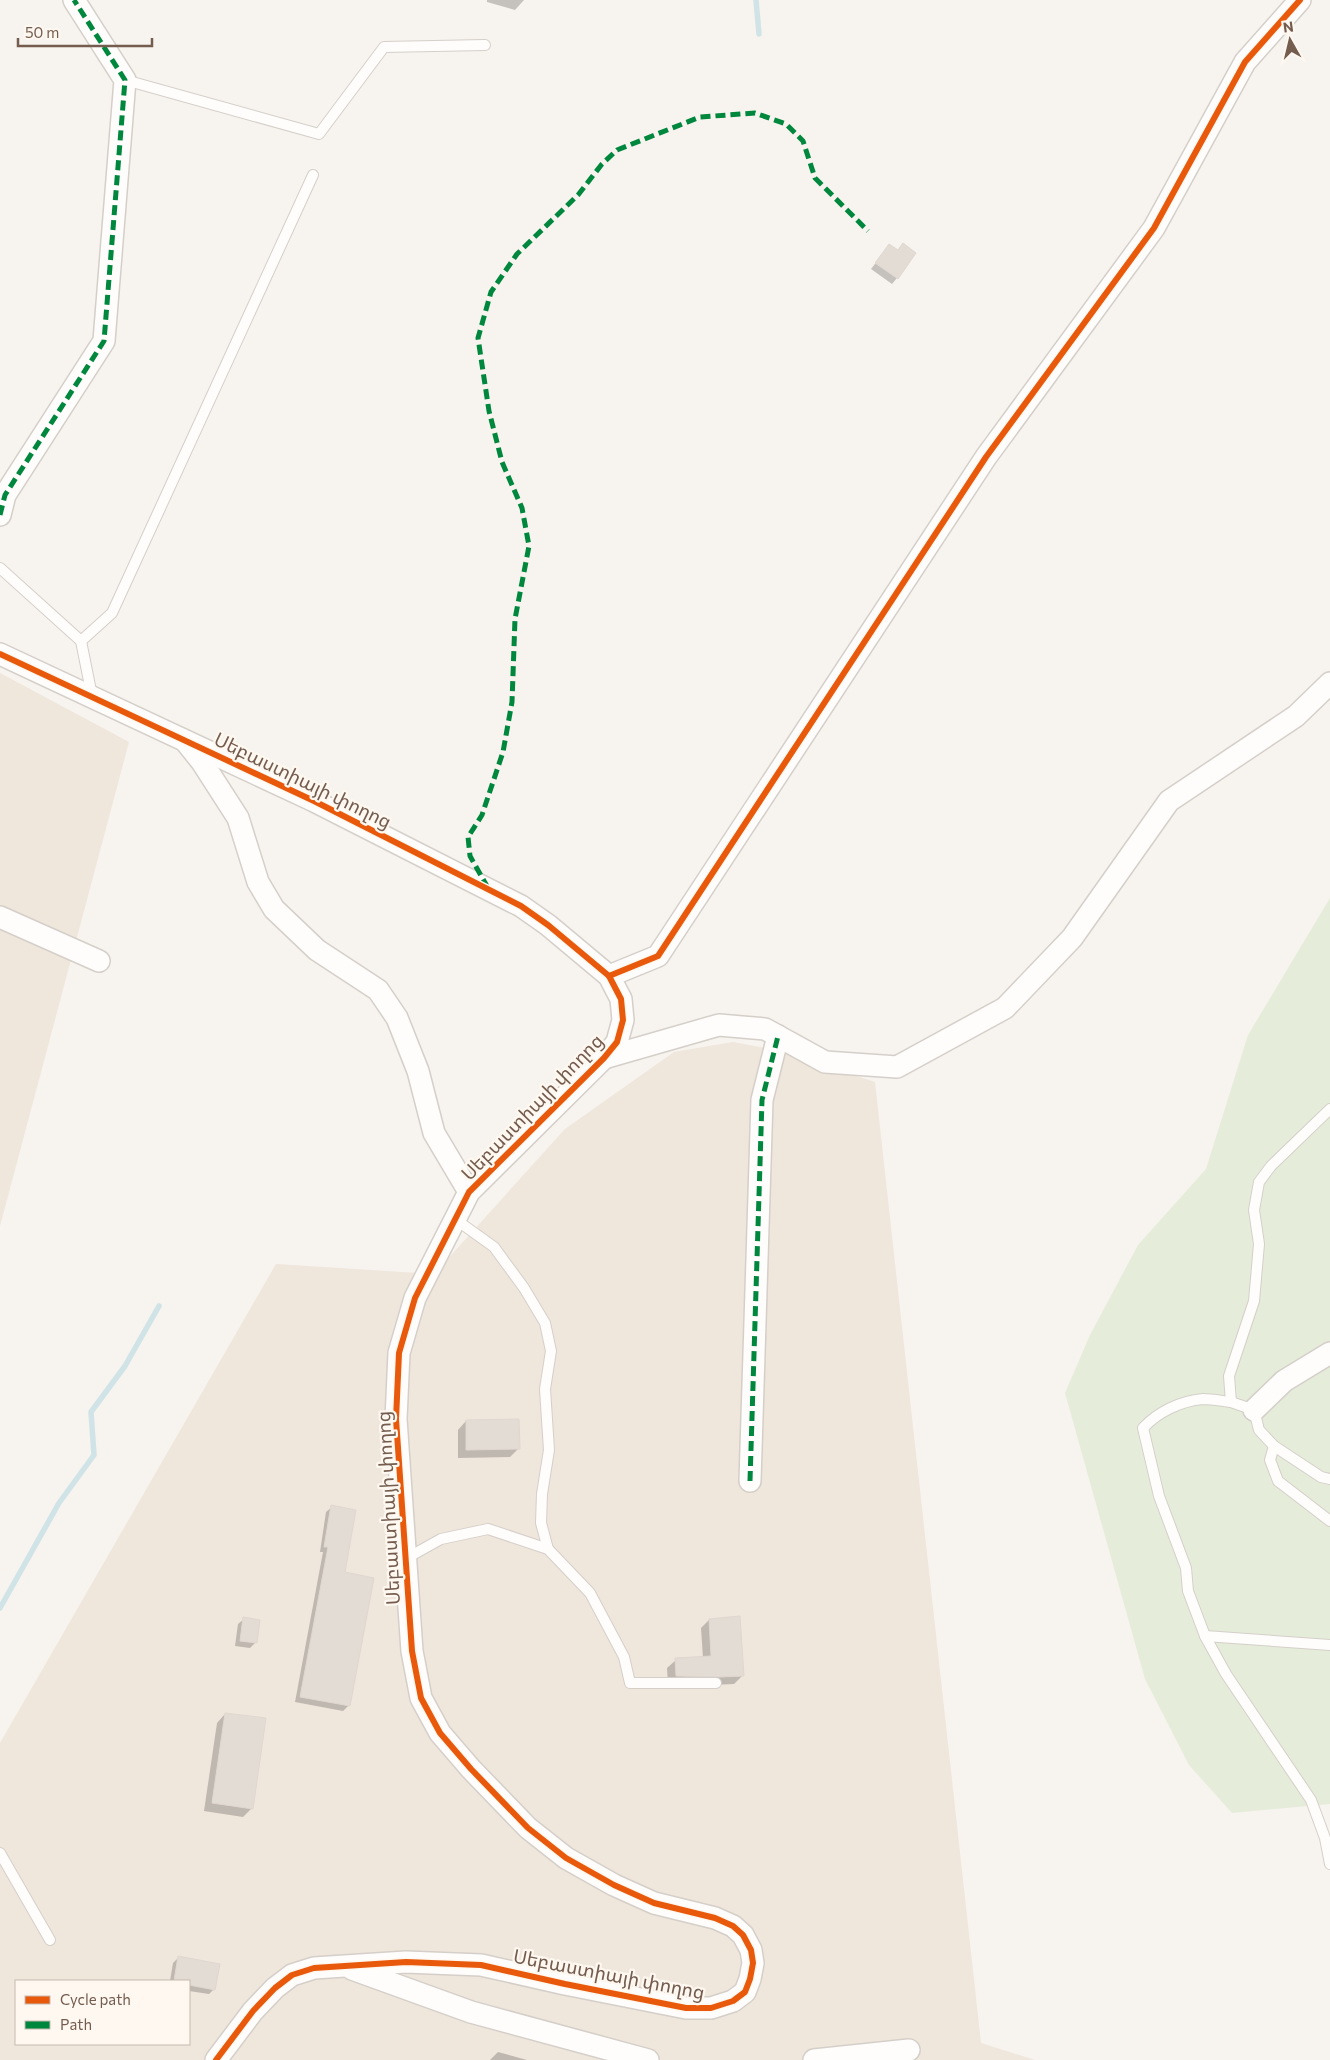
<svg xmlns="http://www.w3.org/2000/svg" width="1330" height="2060" font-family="Commissioner,'Noto Sans Armenian',sans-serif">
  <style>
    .residential { fill: #efe6dc; fill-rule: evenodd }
    .green { fill: #e5edda }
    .shadow { fill: #0003 }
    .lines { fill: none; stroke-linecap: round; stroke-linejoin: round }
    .stream { stroke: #d0e4e7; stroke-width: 5.5 }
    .building { fill: #e3dcd5; stroke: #e0d7d0 }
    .service-casing { stroke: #d5cfc9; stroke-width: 12 }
    .minor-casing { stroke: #d5cfc9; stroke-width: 24 }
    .service { stroke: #fefdfc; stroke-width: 10 }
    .minor { stroke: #fefdfc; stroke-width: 21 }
    .quiet { stroke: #00873e; stroke-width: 5; stroke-dasharray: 10 5; stroke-linecap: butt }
    .cycleway-casing { stroke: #fef8f0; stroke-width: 9 }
    .cycleway { stroke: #e8590c; stroke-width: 6 }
    .labels { text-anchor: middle; stroke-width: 4.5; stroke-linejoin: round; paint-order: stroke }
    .street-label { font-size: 19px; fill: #745c4f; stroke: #fef8f0 }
  </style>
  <rect width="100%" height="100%" fill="#f7f3ee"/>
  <g class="residential">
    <path d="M 0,673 L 129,742 L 0,1226 Z"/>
    <path d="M 733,1042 L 771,1049 L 875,1082 L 981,2043 L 1035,2060 L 0,2060 L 0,1743 L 276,1264 L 434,1274 L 565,1129 L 674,1052 ZM 16,1981 L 189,1981 L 189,2044 L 16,2044 Z"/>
  </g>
  <path class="green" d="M 1330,898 L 1330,1804 L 1232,1813 L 1189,1765 L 1145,1679 L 1065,1393 L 1090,1335 L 1138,1245 L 1206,1169 L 1248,1035 Z"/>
  <g class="shadow">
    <path d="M 487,0 L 524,0 L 515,10 L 487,2 Z"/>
    <path d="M 903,245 L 897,278 L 892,284 L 871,269 L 889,246 L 897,251 Z"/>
    <path d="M 466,1421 L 519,1448 L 510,1457 L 458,1458 L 458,1430 Z"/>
    <path d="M 332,1507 L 344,1573 L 349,1705 L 343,1711 L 295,1702 L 323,1552 L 320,1552 L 326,1512 Z"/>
    <path d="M 244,1619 L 259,1621 L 255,1643 L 250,1648 L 235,1646 L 238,1624 Z"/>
    <path d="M 709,1620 L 743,1675 L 734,1684 L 711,1685 L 668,1684 L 667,1668 L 676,1660 L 703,1658 L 701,1628 Z"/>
    <path d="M 225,1714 L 252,1808 L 243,1817 L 204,1811 L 217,1723 Z"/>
    <path d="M 178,1958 L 214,1989 L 209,1994 L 189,1991 L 189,1981 L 170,1981 L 173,1963 Z"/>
    <path d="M 498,2052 L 527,2060 L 490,2060 Z"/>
  </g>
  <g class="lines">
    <g class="stream">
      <path d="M 756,0 L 759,34"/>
      <path d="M 0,1608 L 59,1503 L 94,1455 L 91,1412 L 125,1366 L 159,1306"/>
    </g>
  </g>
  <g class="building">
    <path d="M 903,243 L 916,253 L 898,279 L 875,263 L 889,244 L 898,250 Z"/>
    <path d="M 519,1419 L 520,1449 L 466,1450 L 466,1420 Z"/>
    <path d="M 331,1505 L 356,1510 L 345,1572 L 374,1578 L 350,1706 L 300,1697 L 328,1547 L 324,1547 Z"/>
    <path d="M 740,1616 L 744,1676 L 720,1677 L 676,1676 L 675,1658 L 711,1656 L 709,1619 Z"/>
    <path d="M 243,1617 L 260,1620 L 257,1643 L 240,1641 Z"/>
    <path d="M 225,1713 L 266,1718 L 253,1809 L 212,1803 Z"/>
    <path d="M 178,1956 L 220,1964 L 215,1990 L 189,1985 L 189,1981 L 174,1981 Z"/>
  </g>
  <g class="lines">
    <g class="service-casing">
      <g id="service">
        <path d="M 125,80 L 319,134 L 384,47 L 485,45"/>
        <path d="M 0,568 L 81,641 L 92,696"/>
        <path d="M 81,641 L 112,613 L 313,175"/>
        <path d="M 1330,1109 L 1271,1166 L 1259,1182 L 1254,1210 L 1259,1244 L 1254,1301 L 1229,1376 L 1231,1402 L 1254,1410 L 1259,1430 L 1274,1446 L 1321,1477 L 1330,1479"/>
        <path d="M 455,1219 L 494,1247 L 524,1288 L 545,1323 L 551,1351 L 545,1389 L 549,1450 L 542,1494 L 541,1523 L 548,1549"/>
        <path d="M 1231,1402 C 1222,1401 1212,1399 1203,1399 C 1180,1401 1158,1412 1143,1428 L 1159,1496 L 1186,1568 L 1188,1591 L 1205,1636 L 1226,1674 L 1311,1800 L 1325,1838 L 1330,1864"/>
        <path d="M 1274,1446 L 1270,1460 L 1278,1481 L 1330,1521"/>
        <path d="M 405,1559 L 441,1539 L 488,1529 L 548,1549 L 590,1593 L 624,1657 L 630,1683 L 716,1683"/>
        <path d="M 1205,1636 L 1330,1645"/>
        <path d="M 0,1853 L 50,1940"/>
      </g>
    </g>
    <g class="minor-casing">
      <g id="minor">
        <path d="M 0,515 L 5,495 L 104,341 L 125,80 L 74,0"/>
        <path d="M 0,654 L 314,801 L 521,906 L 548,925 L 609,976 L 621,999 L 623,1020 L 617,1042 L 604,1058 L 469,1192 L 415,1298 L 399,1353 L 396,1419 L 412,1651 L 421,1698 L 440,1733 L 471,1769 L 528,1828 L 566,1858 L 614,1885 L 654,1903 L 715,1918 L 733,1926 L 743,1935 L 751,1950 L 753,1963 L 750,1979 L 745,1992 L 733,2001 L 711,2008 L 686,2008 L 565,1984 L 481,1965 L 406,1962 L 314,1968 L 292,1975 L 275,1988 L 253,2011 L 216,2060"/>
        <path d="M 186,742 L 202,762 L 238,818 L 258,882 L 274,909 L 317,950 L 378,990 L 397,1018 L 418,1071 L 434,1133 L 469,1192"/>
        <path d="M 0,917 L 99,961"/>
        <path d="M 609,976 L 658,956 L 986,457 L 1154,228 L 1245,62 L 1300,0"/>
        <path d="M 604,1058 L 719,1025 L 765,1029 L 825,1062 L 897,1067 L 1005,1008 L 1072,938 L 1169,801 L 1296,716 L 1330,683"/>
        <path d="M 1254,1410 L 1284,1381 L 1330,1353"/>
        <path d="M 750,1481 L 762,1100 L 778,1036"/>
        <path d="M 352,1969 L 471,2012 L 648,2060"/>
        <path d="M 814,2060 L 909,2050"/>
      </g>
    </g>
    <use href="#service" class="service"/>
    <use href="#minor" class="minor"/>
    <g class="quiet">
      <path d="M 0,515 L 5,495 L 104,341 L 125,80 L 74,0"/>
      <path d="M 488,888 L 470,856 L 468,837 L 482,815 L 503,752 L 512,702 L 515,619 L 529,546 L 522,508 L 502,462 L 489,411 L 478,338 L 491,292 L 517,254 L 578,195 L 602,164 L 617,150 L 700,117 L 755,113 L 786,124 L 803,141 L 815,178 L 868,231"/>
      <path d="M 750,1481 L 762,1100 L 778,1036"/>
    </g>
    <g class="cycleway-casing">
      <g id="cycleway">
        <path d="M 0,654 L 314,801 L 521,906 L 548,925 L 609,976 L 621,999 L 623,1020 L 617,1042 L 604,1058 L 469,1192 L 415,1298 L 399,1353 L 396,1419 L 412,1651 L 421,1698 L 440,1733 L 471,1769 L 528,1828 L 566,1858 L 614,1885 L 654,1903 L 715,1918 L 733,1926 L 743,1935 L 751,1950 L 753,1963 L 750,1979 L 745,1992 L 733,2001 L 711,2008 L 686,2008 L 565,1984 L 481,1965 L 406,1962 L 314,1968 L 292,1975 L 275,1988 L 253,2011 L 216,2060"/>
        <path d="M 609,976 L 658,956 L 986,457 L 1154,228 L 1245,62 L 1300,0"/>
      </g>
    </g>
    <use href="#cycleway" class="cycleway"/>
  </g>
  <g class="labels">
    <g class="street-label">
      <text transform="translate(303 780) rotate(26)" y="7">Սեբաստիայի փողոց</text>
      <text transform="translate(532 1107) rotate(-46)" y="7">Սեբաստիայի փողոց</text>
      <text transform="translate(388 1508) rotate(-93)" y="7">Սեբաստիայի փողոց</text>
      <text transform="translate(609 1974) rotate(11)" y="7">Սեբաստիայի փողոց</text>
    </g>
  </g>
  <rect x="15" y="1980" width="175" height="65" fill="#fef8f0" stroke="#c7bab0"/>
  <rect x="25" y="1996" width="25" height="8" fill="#e8590c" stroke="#c7bab0"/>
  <text x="60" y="2005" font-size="15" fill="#745c4f">Cycle path</text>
  <rect x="25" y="2021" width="25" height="8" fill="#00873e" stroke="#c7bab0"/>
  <text x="60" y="2030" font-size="15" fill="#745c4f">Path</text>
  <g transform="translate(1290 40) rotate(352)" stroke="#fef8f0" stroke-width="4" paint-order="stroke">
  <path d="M0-4L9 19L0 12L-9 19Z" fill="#745c4f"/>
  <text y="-8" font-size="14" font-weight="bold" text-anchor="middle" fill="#745c4f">N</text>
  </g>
  <path d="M18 38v8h134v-8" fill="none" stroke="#745c4f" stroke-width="2.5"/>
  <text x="25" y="38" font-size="15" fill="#745c4f" stroke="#fef8f0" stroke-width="4" paint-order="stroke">50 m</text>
</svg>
